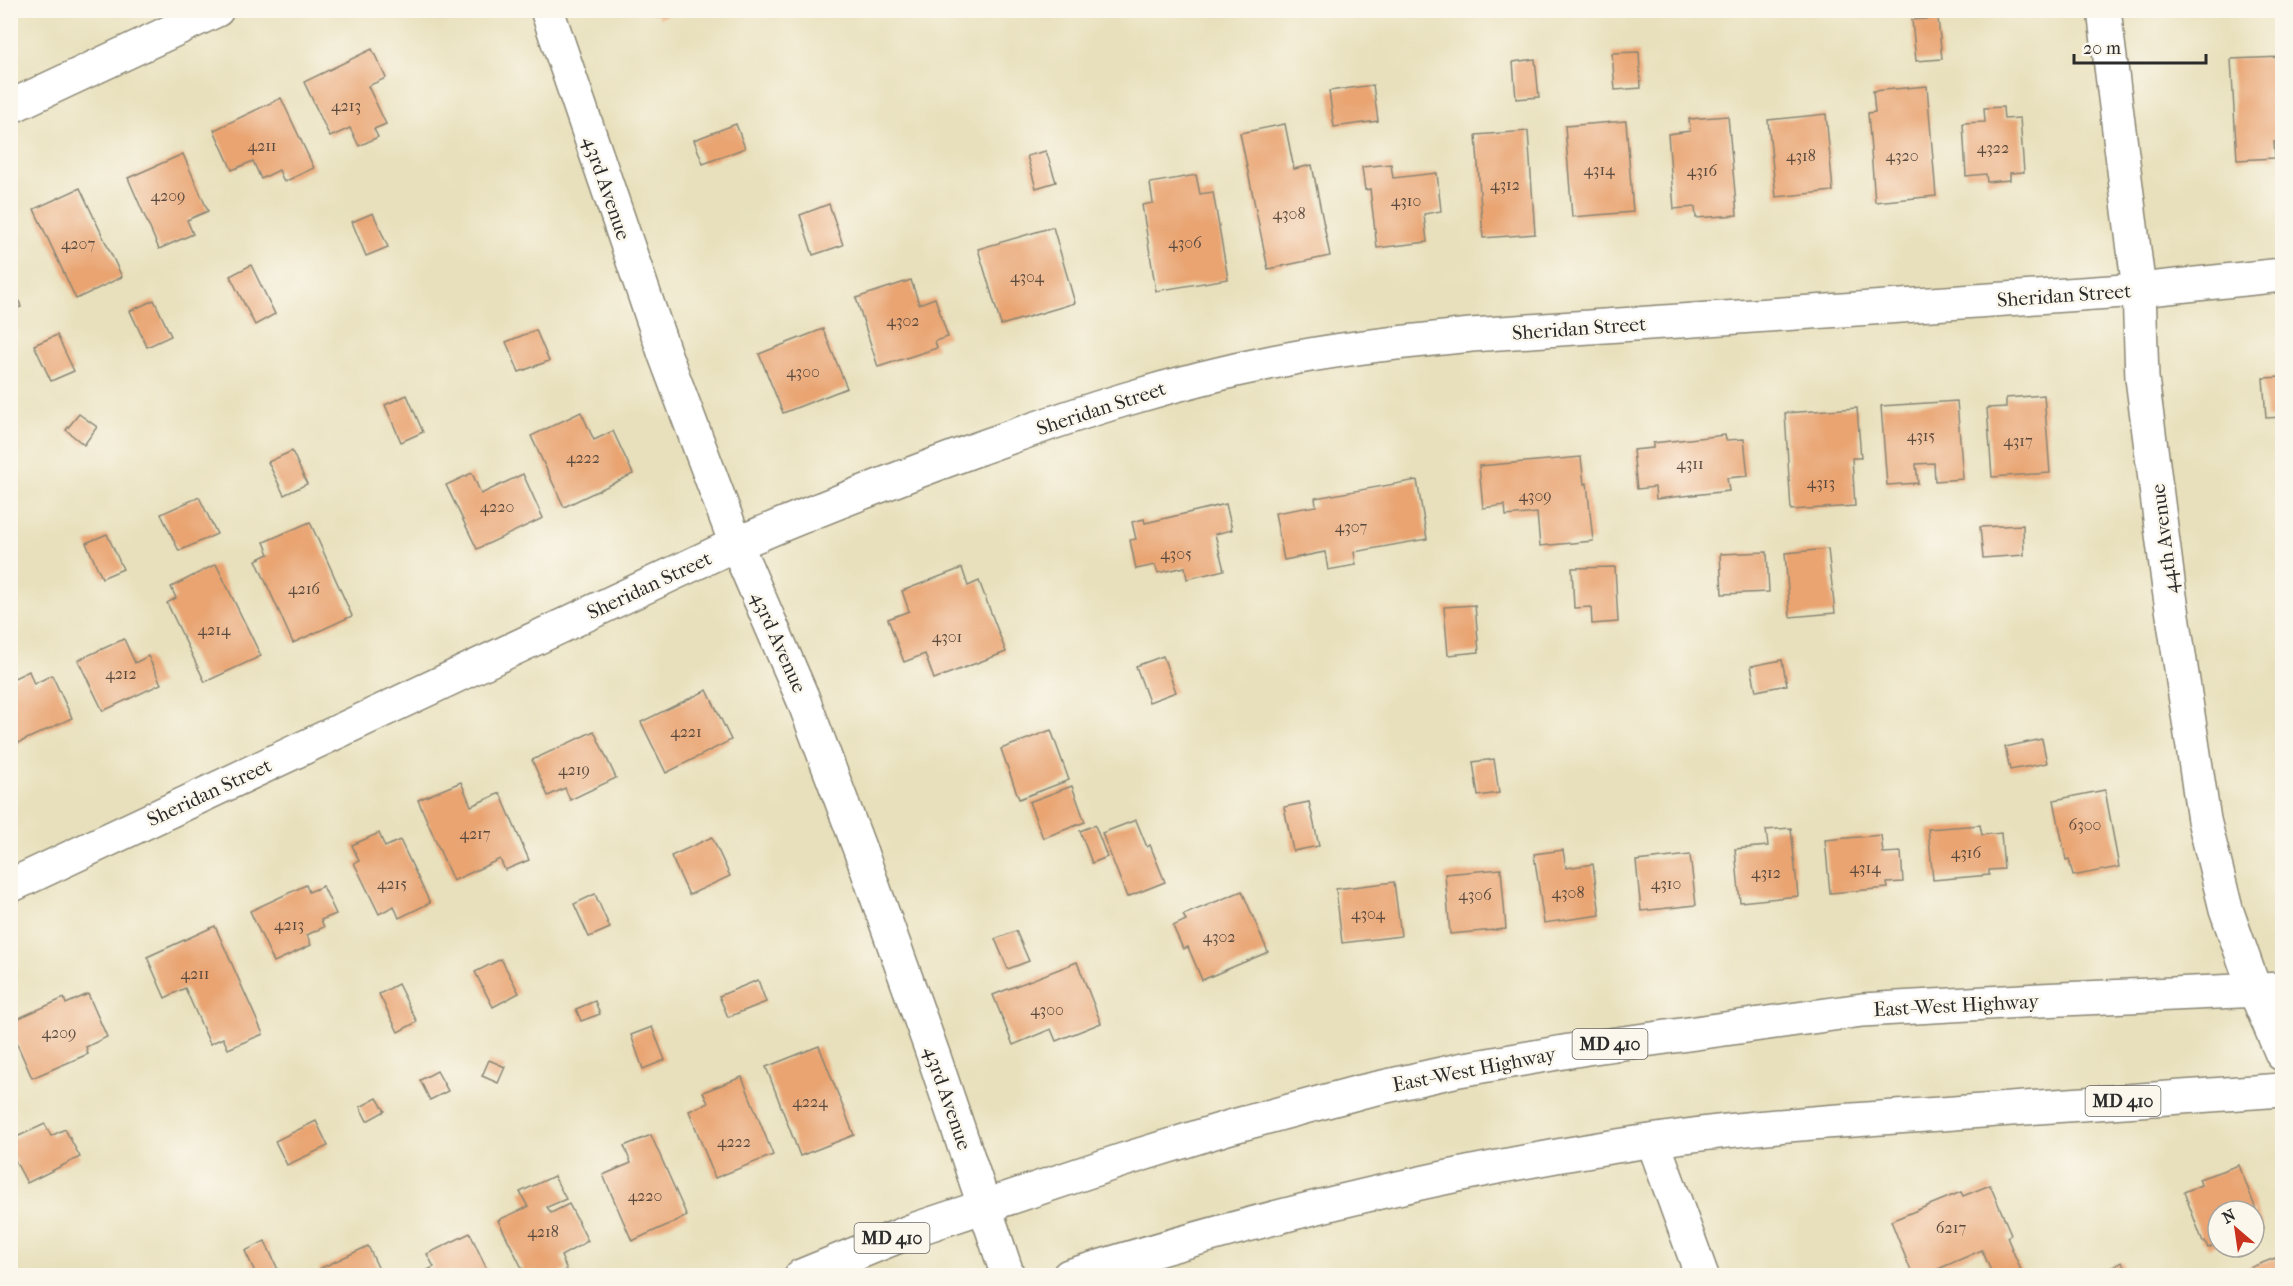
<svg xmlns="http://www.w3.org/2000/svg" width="2293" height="1286" font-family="'IM FELL French Canon',serif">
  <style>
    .building { fill: #e9a472 }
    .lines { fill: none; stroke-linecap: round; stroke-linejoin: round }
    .minor-casing { stroke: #8a8674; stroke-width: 36 }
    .primary-casing { stroke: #8a8674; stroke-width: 36 }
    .minor { stroke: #fff; stroke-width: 33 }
    .primary { stroke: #fff; stroke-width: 33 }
    .labels { text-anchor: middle; stroke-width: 5; stroke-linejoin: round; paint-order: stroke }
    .number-label { font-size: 16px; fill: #5a493d }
    .shield { fill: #fbf7ec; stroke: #696865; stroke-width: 1.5 }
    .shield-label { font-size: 18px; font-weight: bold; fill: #2b2b2b }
    .street-label { font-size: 20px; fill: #2b2b2b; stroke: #fbf7ec }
  </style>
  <rect width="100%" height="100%" fill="#fbf7ec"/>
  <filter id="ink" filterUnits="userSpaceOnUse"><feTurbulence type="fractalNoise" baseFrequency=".0167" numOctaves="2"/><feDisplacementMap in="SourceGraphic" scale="12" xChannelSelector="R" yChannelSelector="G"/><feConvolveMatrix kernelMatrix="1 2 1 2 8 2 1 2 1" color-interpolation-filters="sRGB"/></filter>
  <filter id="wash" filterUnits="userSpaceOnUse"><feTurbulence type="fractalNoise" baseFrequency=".008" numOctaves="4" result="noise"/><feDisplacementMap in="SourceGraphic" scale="24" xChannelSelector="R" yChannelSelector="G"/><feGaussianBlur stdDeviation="1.35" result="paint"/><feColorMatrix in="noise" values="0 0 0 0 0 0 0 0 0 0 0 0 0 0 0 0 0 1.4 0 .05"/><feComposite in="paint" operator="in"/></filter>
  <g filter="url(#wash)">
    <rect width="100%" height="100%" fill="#e8e0bc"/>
    <g id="blocks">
      <g class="building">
        <path d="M 656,10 L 679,10 L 679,11 L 659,18 Z"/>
        <path d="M 1938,18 L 1942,59 L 1916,61 L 1912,20 Z"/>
        <path d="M 372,49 L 386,78 L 368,86 L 386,124 L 374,129 L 378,137 L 359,146 L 350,128 L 330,137 L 304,82 Z"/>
        <path d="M 1639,52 L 1641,88 L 1615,90 L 1612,53 Z"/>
        <path d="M 2282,57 L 2282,141 L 2274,142 L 2275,158 L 2237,160 L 2231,59 Z"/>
        <path d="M 1535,59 L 1539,97 L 1516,99 L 1513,62 Z"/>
        <path d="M 1373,85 L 1378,121 L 1334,127 L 1329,91 Z"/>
        <path d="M 1927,86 L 1936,196 L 1875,202 L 1868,113 L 1875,112 L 1873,91 Z"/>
        <path d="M 281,98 L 314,168 L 284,182 L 279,170 L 261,179 L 253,161 L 232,170 L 214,130 Z"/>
        <path d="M 2003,107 L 2004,119 L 2020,118 L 2024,172 L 2010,173 L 2010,180 L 1987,182 L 1986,174 L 1966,176 L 1963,123 L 1985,122 L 1984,108 Z"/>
        <path d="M 1826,114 L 1833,191 L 1776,197 L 1768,120 Z"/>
        <path d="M 1728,116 L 1737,215 L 1696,218 L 1695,207 L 1674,209 L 1668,134 L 1690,131 L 1689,119 Z"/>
        <path d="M 1626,121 L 1633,212 L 1572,217 L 1565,126 Z"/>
        <path d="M 736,124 L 745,148 L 703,164 L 694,140 Z"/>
        <path d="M 1285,124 L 1294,169 L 1312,165 L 1330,256 L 1268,269 L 1240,133 Z"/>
        <path d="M 1528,131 L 1535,234 L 1483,238 L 1476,135 Z"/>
        <path d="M 1046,151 L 1056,182 L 1036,188 L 1027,156 Z"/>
        <path d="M 183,154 L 208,211 L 187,220 L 193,234 L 159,249 L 128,178 Z"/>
        <path d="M 1391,164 L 1393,178 L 1437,173 L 1441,211 L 1424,214 L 1427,242 L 1377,248 L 1370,189 L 1365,190 L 1362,167 Z"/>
        <path d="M 1196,175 L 1200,194 L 1213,192 L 1228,279 L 1156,291 L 1142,205 L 1153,203 L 1150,183 Z"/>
        <path d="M 80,188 L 122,277 L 76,299 L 34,209 Z"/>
        <path d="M 829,204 L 843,245 L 813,255 L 800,215 Z"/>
        <path d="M 373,213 L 388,247 L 366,256 L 352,222 Z"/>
        <path d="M 1053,227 L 1075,303 L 1001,325 L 978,249 Z"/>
        <path d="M 251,265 L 275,314 L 255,325 L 230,276 Z"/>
        <path d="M 10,273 L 21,307 L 10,310 Z"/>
        <path d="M 911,280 L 919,304 L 935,298 L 948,337 L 935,341 L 937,348 L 878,367 L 856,298 Z"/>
        <path d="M 154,300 L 171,336 L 147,347 L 130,311 Z"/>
        <path d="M 823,329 L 847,388 L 783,413 L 759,354 Z"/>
        <path d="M 536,330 L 549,361 L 519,372 L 506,342 Z"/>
        <path d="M 57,335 L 74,371 L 51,381 L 34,345 Z"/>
        <path d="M 2282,377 L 2282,417 L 2266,418 L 2263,378 Z"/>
        <path d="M 407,395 L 423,432 L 401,442 L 385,405 Z"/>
        <path d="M 2044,395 L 2050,473 L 1992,477 L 1987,408 L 2006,407 L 2006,398 Z"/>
        <path d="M 1957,401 L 1963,479 L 1935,481 L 1934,463 L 1916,464 L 1918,483 L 1887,485 L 1881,406 Z"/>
        <path d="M 1857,408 L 1861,458 L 1852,458 L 1855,506 L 1791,510 L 1785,413 Z"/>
        <path d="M 581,412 L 594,440 L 613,431 L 633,474 L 564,507 L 531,436 Z"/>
        <path d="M 79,414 L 97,427 L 84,445 L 66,430 Z"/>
        <path d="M 1725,435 L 1726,440 L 1744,439 L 1748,476 L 1727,478 L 1729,491 L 1656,499 L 1655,487 L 1637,489 L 1633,450 L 1653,448 L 1653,443 Z"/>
        <path d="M 292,451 L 307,484 L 284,495 L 268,462 Z"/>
        <path d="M 1581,457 L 1584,484 L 1587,483 L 1593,541 L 1540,546 L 1537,513 L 1506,516 L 1505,505 L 1483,508 L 1479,466 Z"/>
        <path d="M 472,473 L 481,494 L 523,474 L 543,518 L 477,549 L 446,485 Z"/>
        <path d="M 1417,480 L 1427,539 L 1354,552 L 1356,565 L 1328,570 L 1325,552 L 1284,560 L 1275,513 L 1316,506 L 1315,498 Z"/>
        <path d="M 199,497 L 217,534 L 179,551 L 161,514 Z"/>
        <path d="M 1226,504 L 1232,530 L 1215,534 L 1224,570 L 1187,579 L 1185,567 L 1158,573 L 1155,565 L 1136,569 L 1130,540 L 1136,539 L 1132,522 L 1144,519 L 1145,523 Z"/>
        <path d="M 310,522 L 352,616 L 293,643 L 256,560 L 269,554 L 264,542 Z"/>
        <path d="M 2023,525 L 2024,555 L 1983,558 L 1980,527 Z"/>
        <path d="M 107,534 L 123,569 L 102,578 L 86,543 Z"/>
        <path d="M 1828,549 L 1835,613 L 1790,617 L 1785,553 Z"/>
        <path d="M 1767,552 L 1769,592 L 1722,594 L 1720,554 Z"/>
        <path d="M 216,564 L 261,656 L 205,682 L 167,603 L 176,598 L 171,587 Z"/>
        <path d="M 1615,567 L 1618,622 L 1592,624 L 1591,607 L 1574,608 L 1572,568 Z"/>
        <path d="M 962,568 L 968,586 L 979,581 L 1006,652 L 934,679 L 925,654 L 904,662 L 888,619 L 909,611 L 902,591 Z"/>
        <path d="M 1475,605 L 1479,652 L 1448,655 L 1444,607 Z"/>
        <path d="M 124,639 L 135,663 L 148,656 L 161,684 L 103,711 L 78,660 Z"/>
        <path d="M 1163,656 L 1176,692 L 1149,702 L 1136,666 Z"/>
        <path d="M 1782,660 L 1787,685 L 1756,691 L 1751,666 Z"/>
        <path d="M 29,671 L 34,684 L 52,675 L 72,718 L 14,745 L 10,738 L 10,680 Z"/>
        <path d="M 707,690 L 731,740 L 666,773 L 641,722 Z"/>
        <path d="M 1051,730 L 1069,780 L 1019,799 L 1001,749 Z"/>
        <path d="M 594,731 L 616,778 L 570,800 L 565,788 L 548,796 L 532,760 Z"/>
        <path d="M 2042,739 L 2047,763 L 2010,770 L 2005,747 Z"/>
        <path d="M 1494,759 L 1499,793 L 1478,796 L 1473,762 Z"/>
        <path d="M 461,782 L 471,806 L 500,793 L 529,860 L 505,870 L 500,859 L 453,881 L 418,800 Z"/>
        <path d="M 1072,786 L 1085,822 L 1043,838 L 1029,802 Z"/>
        <path d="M 2105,790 L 2119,867 L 2073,876 L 2069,859 L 2066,860 L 2054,800 Z"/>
        <path d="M 1309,802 L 1319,846 L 1293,851 L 1284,807 Z"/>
        <path d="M 1136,820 L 1147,847 L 1150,845 L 1165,882 L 1127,897 L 1102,833 Z"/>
        <path d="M 1095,825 L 1107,857 L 1092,863 L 1080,831 Z"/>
        <path d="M 1980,825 L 1982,835 L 2001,833 L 2004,869 L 1989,870 L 1989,875 L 1933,880 L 1928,829 Z"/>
        <path d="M 1791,828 L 1798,896 L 1740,902 L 1735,849 L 1768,846 L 1766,830 Z"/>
        <path d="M 379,833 L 385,847 L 400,840 L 430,903 L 399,918 L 394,906 L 379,914 L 354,863 L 359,861 L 352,845 Z"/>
        <path d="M 1881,835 L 1883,853 L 1901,852 L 1903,882 L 1887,883 L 1888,888 L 1830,893 L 1825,840 Z"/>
        <path d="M 712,837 L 730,876 L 689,895 L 671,856 Z"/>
        <path d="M 1563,850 L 1566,868 L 1593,864 L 1600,915 L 1544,923 L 1534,854 Z"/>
        <path d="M 1690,855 L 1696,905 L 1641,911 L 1636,861 Z"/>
        <path d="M 1501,869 L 1506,929 L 1450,934 L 1445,874 Z"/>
        <path d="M 1394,882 L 1401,936 L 1342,943 L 1336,889 Z"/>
        <path d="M 306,885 L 309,892 L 323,886 L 336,914 L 321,920 L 324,927 L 307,935 L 311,945 L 274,962 L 250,911 Z"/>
        <path d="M 1242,891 L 1268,952 L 1202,980 L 1188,947 L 1183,949 L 1173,926 L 1186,920 L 1183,915 Z"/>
        <path d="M 595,894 L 610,928 L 589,937 L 574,904 Z"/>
        <path d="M 215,926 L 263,1034 L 228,1049 L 223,1038 L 210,1044 L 185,988 L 165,998 L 147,957 Z"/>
        <path d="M 1016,931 L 1029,961 L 1008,969 L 995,939 Z"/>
        <path d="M 501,959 L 519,993 L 493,1007 L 475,972 Z"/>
        <path d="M 1077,962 L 1101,1023 L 1056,1041 L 1051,1029 L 1013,1045 L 993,995 Z"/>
        <path d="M 758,980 L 766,1002 L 728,1017 L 719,996 Z"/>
        <path d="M 398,984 L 417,1022 L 398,1032 L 379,994 Z"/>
        <path d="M 88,994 L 107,1037 L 86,1047 L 88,1054 L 32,1078 L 10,1028 L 10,1022 L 64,998 L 66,1004 Z"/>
        <path d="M 595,1001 L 600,1014 L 581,1021 L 576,1009 Z"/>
        <path d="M 652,1027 L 665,1060 L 643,1069 L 631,1035 Z"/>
        <path d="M 819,1046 L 854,1135 L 800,1156 L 766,1067 Z"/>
        <path d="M 489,1060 L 505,1067 L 498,1083 L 482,1076 Z"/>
        <path d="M 437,1071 L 448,1091 L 430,1100 L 420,1080 Z"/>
        <path d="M 742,1077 L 773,1155 L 715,1178 L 689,1111 L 708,1103 L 703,1092 Z"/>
        <path d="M 377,1098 L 385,1111 L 367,1121 L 360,1107 Z"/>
        <path d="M 316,1121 L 328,1146 L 287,1165 L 275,1141 Z"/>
        <path d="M 45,1124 L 51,1136 L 65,1129 L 80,1157 L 27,1183 L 10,1151 L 10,1140 Z"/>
        <path d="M 651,1135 L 687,1216 L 632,1241 L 603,1175 L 631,1163 L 624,1146 Z"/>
        <path d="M 2239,1165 L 2263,1228 L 2254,1231 L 2254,1211 L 2218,1211 L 2218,1244 L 2208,1248 L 2205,1241 L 2203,1242 L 2184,1192 L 2201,1185 L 2199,1179 Z"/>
        <path d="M 554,1176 L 566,1199 L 547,1207 L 551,1213 L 569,1204 L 588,1241 L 561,1256 L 567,1270 L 556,1276 L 535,1276 L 532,1270 L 525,1274 L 498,1220 L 528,1207 L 520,1192 Z"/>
        <path d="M 1990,1185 L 2011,1234 L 2007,1237 L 2023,1275 L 1993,1276 L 1982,1250 L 1922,1276 L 1913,1276 L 1891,1221 L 1961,1192 L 1963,1196 Z"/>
        <path d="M 470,1233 L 490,1276 L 415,1276 L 434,1267 L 427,1254 Z"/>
        <path d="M 265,1241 L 279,1272 L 271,1276 L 257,1276 L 245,1251 Z"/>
        <path d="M 368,1246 L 382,1276 L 323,1276 L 319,1269 Z"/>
        <path d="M 2275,1258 L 2282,1276 L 2231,1276 L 2231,1275 Z"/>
        <path d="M 2122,1262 L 2128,1276 L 2103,1276 L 2101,1272 Z"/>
      </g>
    </g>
  </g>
  <g filter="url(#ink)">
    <use href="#blocks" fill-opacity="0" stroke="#8a8674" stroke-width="1.5"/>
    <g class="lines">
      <g class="minor-casing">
        <g id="minor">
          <path d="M 547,10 L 665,355 L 736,544 L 803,699 L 863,858 L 934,1057 L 1008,1276"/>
          <path d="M 2104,10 L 2139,290 L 2142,378 L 2169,589 L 2204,820 L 2226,909 L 2255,991 L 2282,1054"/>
          <path d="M 10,107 L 217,10"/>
          <path d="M 10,886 L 736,544 C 816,510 896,479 977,449 C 1074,414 1172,382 1273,362 C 1339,348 1405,342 1471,335 L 2139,290 L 2282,275"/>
          <path d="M 1653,1141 L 1702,1276"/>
        </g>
      </g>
      <g class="primary-casing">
        <g id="primary">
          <path d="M 801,1276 L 916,1229 L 1120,1161 L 1230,1127 L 1360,1092 L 1459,1070 L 1587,1048 L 1862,1010 L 2040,1000 L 2282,989"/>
          <path d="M 1069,1276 C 1268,1215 1471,1165 1678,1137 C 1774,1124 1871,1119 1968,1112 C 2073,1105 2178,1098 2282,1090"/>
        </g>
      </g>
      <use href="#minor" class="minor"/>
      <use href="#primary" class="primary"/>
    </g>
  </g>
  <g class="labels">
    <g class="number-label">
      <text x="346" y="111">4213</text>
      <text x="262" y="151">4211</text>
      <text x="1993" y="153">4322</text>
      <text x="1801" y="161">4318</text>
      <text x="1902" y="161">4320</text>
      <text x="1599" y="175">4314</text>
      <text x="1702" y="176">4316</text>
      <text x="1505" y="190">4312</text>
      <text x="168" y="201">4209</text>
      <text x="1406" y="206">4310</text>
      <text x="1289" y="219">4308</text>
      <text x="1185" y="248">4306</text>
      <text x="78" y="249">4207</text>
      <text x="1027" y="282">4304</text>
      <text x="903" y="326">4302</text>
      <text x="803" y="377">4300</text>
      <text x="1921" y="441">4315</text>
      <text x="2018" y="446">4317</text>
      <text x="583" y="463">4222</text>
      <text x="1690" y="469">4311</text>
      <text x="1821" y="488">4313</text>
      <text x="1535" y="501">4309</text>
      <text x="497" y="512">4220</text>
      <text x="1351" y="532">4307</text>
      <text x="1176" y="559">4305</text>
      <text x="304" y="594">4216</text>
      <text x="214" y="635">4214</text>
      <text x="947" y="642">4301</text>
      <text x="121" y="679">4212</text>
      <text x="686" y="737">4221</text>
      <text x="574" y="775">4219</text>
      <text x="2085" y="830">6300</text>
      <text x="475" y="839">4217</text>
      <text x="1966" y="858">4316</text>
      <text x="1865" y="873">4314</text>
      <text x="1766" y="878">4312</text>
      <text x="392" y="889">4215</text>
      <text x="1666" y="889">4310</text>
      <text x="1568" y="898">4308</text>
      <text x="1475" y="900">4306</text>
      <text x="1368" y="919">4304</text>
      <text x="289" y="930">4213</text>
      <text x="1219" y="942">4302</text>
      <text x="195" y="979">4211</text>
      <text x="1047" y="1015">4300</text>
      <text x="59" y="1038">4209</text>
      <text x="810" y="1107">4224</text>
      <text x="734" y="1147">4222</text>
      <text x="645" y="1201">4220</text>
      <text x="1951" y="1233">6217</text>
      <text x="543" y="1237">4218</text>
    </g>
    <g class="shield">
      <rect x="1572.5" y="1029" width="75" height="30" rx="4.5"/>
      <rect x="2085.5" y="1086" width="75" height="30" rx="4.5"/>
      <rect x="854.5" y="1223" width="75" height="30" rx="4.5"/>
    </g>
    <g class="shield-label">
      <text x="1610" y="1050">MD 410</text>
      <text x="2123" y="1107">MD 410</text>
      <text x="892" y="1244">MD 410</text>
    </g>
    <g class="street-label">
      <text transform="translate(607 188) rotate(71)" y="7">43rd Avenue</text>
      <text transform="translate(2064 295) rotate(-4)" y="7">Sheridan Street</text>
      <text transform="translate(1579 328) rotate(-4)" y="7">Sheridan Street</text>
      <text transform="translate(1101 408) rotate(-18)" y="7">Sheridan Street</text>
      <text transform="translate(2164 539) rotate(-97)" y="7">44th Avenue</text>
      <text transform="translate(649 585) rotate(-25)" y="7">Sheridan Street</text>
      <text transform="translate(779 642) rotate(66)" y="7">43rd Avenue</text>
      <text transform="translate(209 792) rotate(-25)" y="7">Sheridan Street</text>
      <text transform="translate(1956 1005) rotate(-3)" y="7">East-West Highway</text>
      <text transform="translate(1474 1069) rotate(-11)" y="7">East-West Highway</text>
      <text transform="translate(948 1098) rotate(71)" y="7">43rd Avenue</text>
    </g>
  </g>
  <rect width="2293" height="1286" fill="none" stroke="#fbf7ec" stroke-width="36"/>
  <g transform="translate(2236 1229) rotate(331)"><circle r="28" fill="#fbf7ec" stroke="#a8a59f" stroke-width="1.5"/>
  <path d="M0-4.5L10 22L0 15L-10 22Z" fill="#c8321e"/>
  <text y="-9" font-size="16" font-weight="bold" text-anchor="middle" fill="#2b2b2b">N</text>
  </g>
  <path d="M2074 54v9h132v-9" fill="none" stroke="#2b2b2b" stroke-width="3"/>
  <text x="2083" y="54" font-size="18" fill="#2b2b2b" stroke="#fbf7ec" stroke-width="4.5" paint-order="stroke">20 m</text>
</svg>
